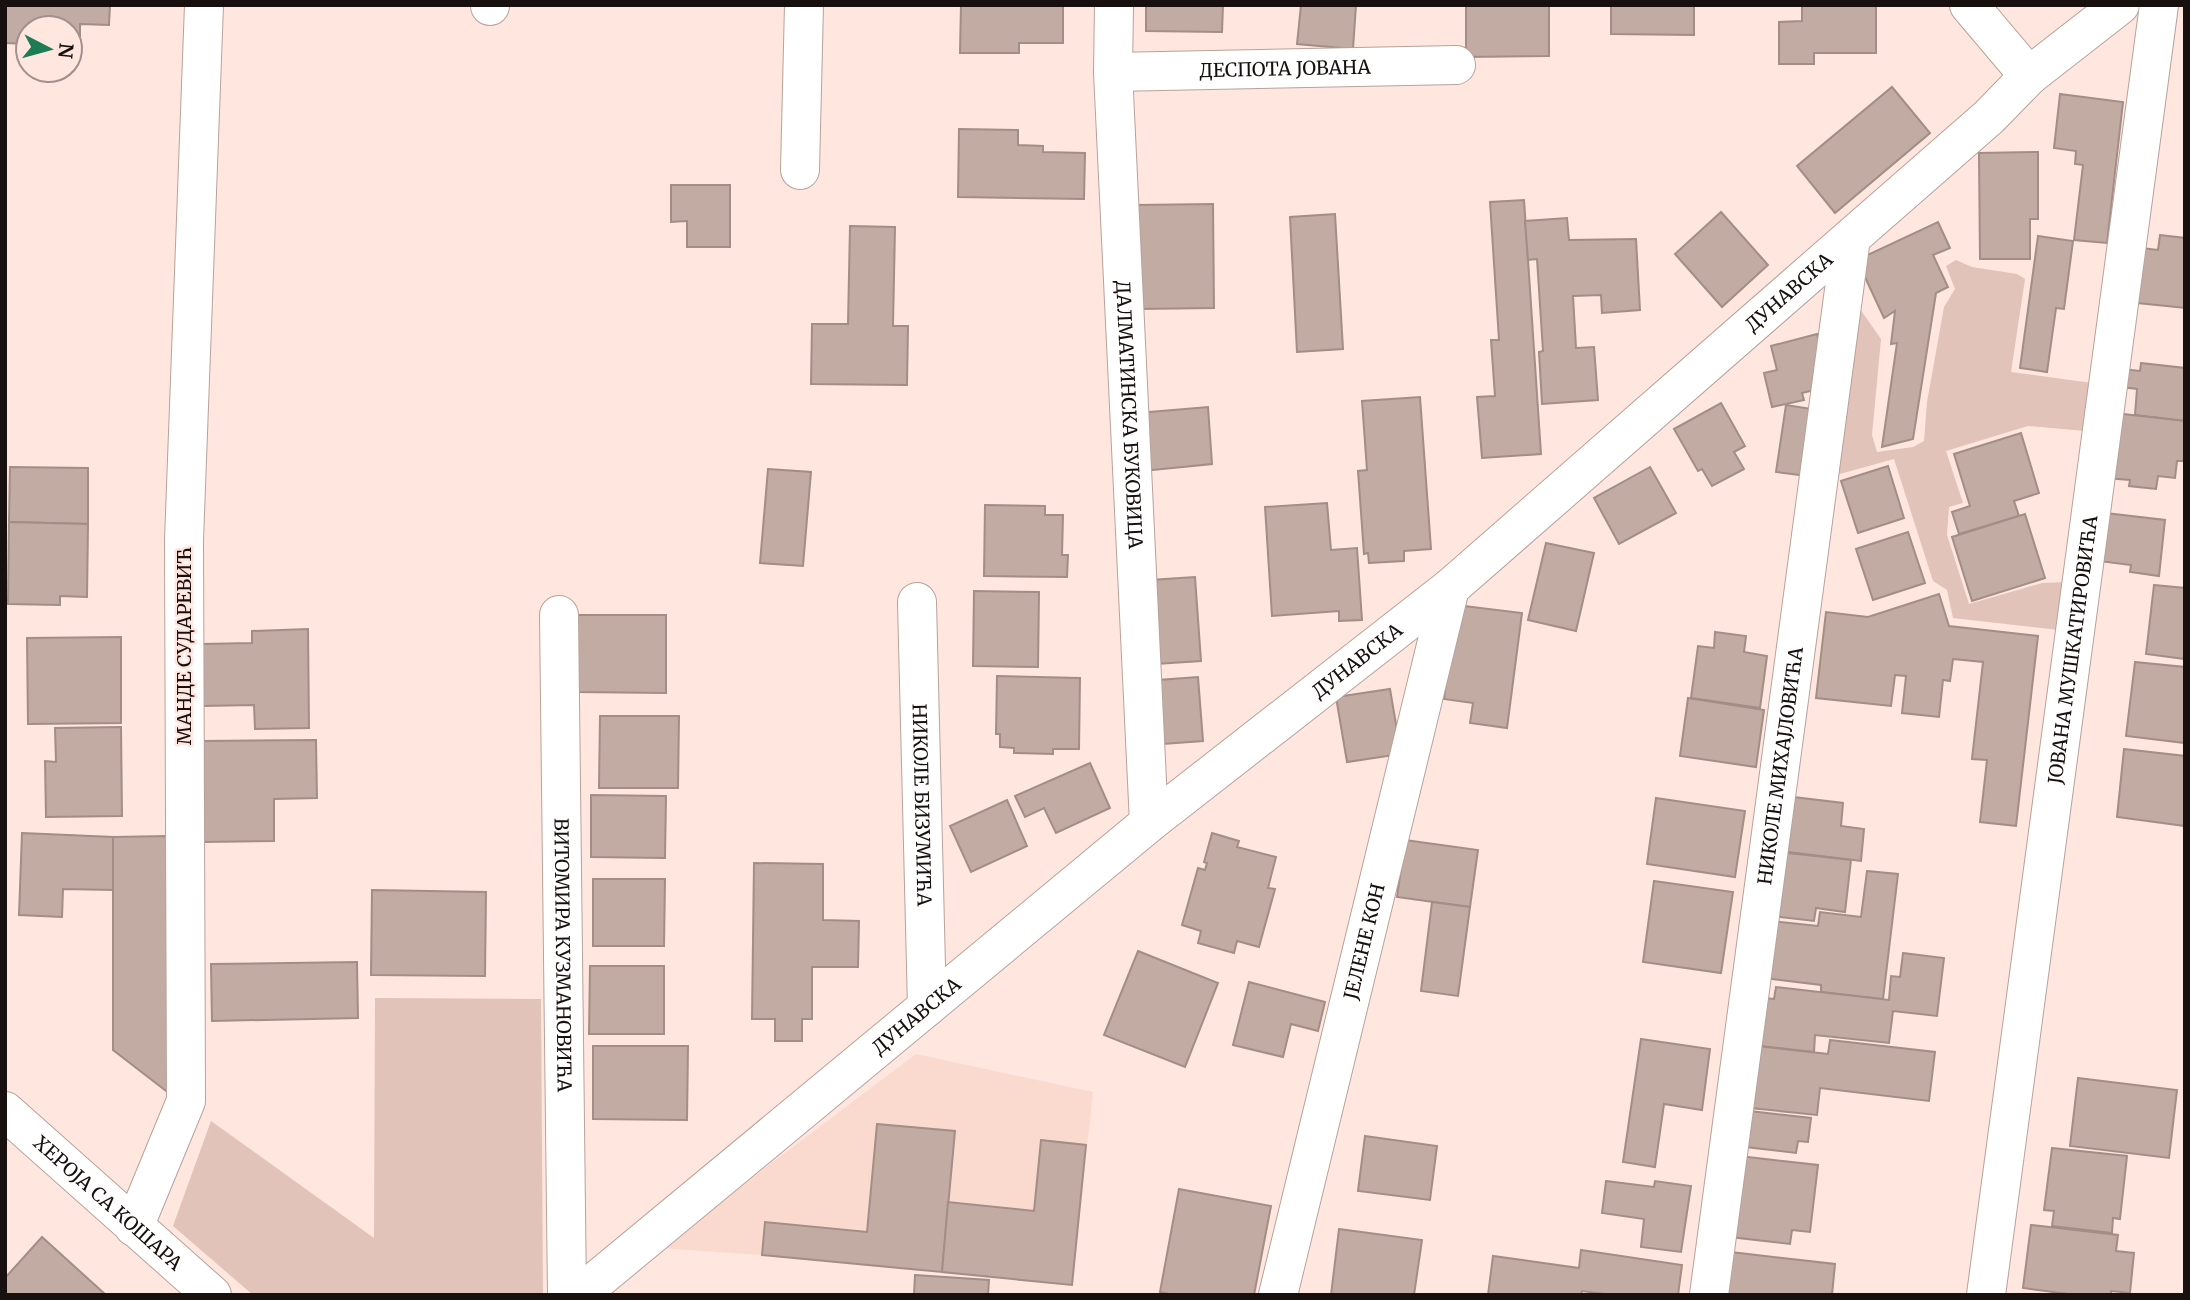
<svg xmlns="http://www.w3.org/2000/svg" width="2190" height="1300" font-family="Merriweather,serif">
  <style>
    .built { fill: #fadacf }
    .green { fill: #e1c3ba }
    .building { fill: #c2aba3; stroke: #a38d86; stroke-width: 2 }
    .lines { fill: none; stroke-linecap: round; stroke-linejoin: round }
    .street-casing { stroke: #b8a29a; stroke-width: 40 }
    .secondary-casing { stroke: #b8a29a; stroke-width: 40 }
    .street { stroke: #fff; stroke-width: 38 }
    .secondary { stroke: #fff; stroke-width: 38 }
    .labels { text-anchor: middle; stroke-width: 5; stroke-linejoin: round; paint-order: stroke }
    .street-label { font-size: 19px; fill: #18100e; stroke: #ffe6df }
  </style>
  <rect width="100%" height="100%" fill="#ffe6df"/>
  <path class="built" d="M 916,1054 L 1093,1092 L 1072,1285 L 762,1255 L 659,1248 Z"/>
  <g class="green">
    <path d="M 1956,260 L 1972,267 L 2017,274 L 2025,279 L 2011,372 L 2092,383 L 2085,431 L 2028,426 L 1946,451 L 1963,503 L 1949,507 L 1947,535 L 1969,604 L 2042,583 L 2066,582 L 2059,630 L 1953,618 L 1947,590 L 1933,581 L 1894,459 L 1829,477 L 1853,299 L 1881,339 L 1872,435 L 1877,452 L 1913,447 L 1924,441 L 1927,402 L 1944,307 L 1955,289 L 1946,266 Z"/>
    <path d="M 375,998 L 541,999 L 543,1295 L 253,1295 L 173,1226 L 211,1121 L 374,1238 Z"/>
  </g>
  <g class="building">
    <path d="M 5,5 L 110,5 L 109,25 L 80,24 L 80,36 L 70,36 L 70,28 L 28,28 L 28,44 L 5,43 Z"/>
    <path d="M 961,5 L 1063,5 L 1063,43 L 1019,43 L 1019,53 L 960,53 Z"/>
    <path d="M 1146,5 L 1223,5 L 1222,32 L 1146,31 Z"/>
    <path d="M 1301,5 L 1356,5 L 1353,49 L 1297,44 Z"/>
    <path d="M 1466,5 L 1549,5 L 1549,56 L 1466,57 Z"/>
    <path d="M 1611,5 L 1694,5 L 1694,35 L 1611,34 Z"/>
    <path d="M 1802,5 L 1876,5 L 1876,53 L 1814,53 L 1814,64 L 1779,64 L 1779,22 L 1802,21 Z"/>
    <path d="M 1892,87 L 1930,133 L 1835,213 L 1797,166 Z"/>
    <path d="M 2060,94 L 2123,102 L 2107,243 L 2074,240 L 2083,165 L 2075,164 L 2076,151 L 2054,148 Z"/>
    <path d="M 959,129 L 1018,130 L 1018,145 L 1043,146 L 1043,152 L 1085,153 L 1084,199 L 958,197 Z"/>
    <path d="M 2038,152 L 2038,219 L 2030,219 L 2030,259 L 1980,259 L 1979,153 Z"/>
    <path d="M 671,185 L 730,185 L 730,247 L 687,247 L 687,221 L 671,222 Z"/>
    <path d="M 1524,200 L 1541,454 L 1482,458 L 1477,397 L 1495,396 L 1491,340 L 1499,340 L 1490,202 Z"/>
    <path d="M 1213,204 L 1214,308 L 1138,309 L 1136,205 Z"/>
    <path d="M 1721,212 L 1768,265 L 1722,307 L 1675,254 Z"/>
    <path d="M 1335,214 L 1343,349 L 1297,352 L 1290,217 Z"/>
    <path d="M 1567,218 L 1569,240 L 1636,239 L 1640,310 L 1602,313 L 1601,295 L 1573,296 L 1576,348 L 1594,347 L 1598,400 L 1542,404 L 1539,352 L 1543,351 L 1537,259 L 1528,260 L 1525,221 Z"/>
    <path d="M 1938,222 L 1950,248 L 1933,255 L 1948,287 L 1936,293 L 1913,439 L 1882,447 L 1897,343 L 1891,344 L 1895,311 L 1884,318 L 1857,260 Z"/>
    <path d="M 850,226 L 895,227 L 893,326 L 908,326 L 907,385 L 811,384 L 812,324 L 848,324 Z"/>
    <path d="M 2160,235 L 2185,238 L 2185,308 L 2128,302 L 2134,247 L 2158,250 Z"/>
    <path d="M 2038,236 L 2073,241 L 2064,309 L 2056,308 L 2047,372 L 2020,368 Z"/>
    <path d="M 1817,334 L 1830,386 L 1802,393 L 1804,400 L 1772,407 L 1764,373 L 1777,370 L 1771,346 Z"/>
    <path d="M 2141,363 L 2185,368 L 2185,421 L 2135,415 L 2137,389 L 2112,386 L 2114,368 L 2140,371 Z"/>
    <path d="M 1420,397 L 1431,549 L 1404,551 L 1404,561 L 1369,563 L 1368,553 L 1364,554 L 1358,471 L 1367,470 L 1362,401 Z"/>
    <path d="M 1721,403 L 1745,446 L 1734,452 L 1744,469 L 1712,486 L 1702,469 L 1698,471 L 1674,429 Z"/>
    <path d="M 1786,405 L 1824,411 L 1814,477 L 1776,472 Z"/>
    <path d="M 1208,407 L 1212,464 L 1143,471 L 1138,413 Z"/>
    <path d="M 2114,413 L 2185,421 L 2185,461 L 2177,461 L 2175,478 L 2158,476 L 2156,489 L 2129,486 L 2130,480 L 2106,478 Z"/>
    <path d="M 2021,433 L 2039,493 L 2014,501 L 2019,516 L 1959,534 L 1952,512 L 1970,506 L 1954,454 Z"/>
    <path d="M 1888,466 L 1904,518 L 1858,533 L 1841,481 Z"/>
    <path d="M 10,467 L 88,468 L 88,524 L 9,522 Z"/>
    <path d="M 1650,467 L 1676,513 L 1619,544 L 1594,498 Z"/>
    <path d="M 768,469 L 811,472 L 803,566 L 760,563 Z"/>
    <path d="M 1327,503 L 1331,550 L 1357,548 L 1362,620 L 1339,621 L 1339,611 L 1272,616 L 1265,507 Z"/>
    <path d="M 985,505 L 1045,506 L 1045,515 L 1063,515 L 1062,555 L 1068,555 L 1067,577 L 984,576 Z"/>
    <path d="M 2097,512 L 2165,520 L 2159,576 L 2130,572 L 2131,565 L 2091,560 Z"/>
    <path d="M 2025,514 L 2045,578 L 1972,601 L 1952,537 Z"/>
    <path d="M 9,522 L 88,524 L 87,597 L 60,596 L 60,605 L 8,604 Z"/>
    <path d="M 1908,532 L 1925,583 L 1873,600 L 1856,549 Z"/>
    <path d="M 1546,543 L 1594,553 L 1576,631 L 1528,620 Z"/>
    <path d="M 1195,577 L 1201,661 L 1156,664 L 1150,580 Z"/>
    <path d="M 2154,585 L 2185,588 L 2185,659 L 2146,654 Z"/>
    <path d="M 974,591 L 1039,592 L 1038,667 L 973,666 Z"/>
    <path d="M 1939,594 L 1949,626 L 2038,636 L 2016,826 L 1980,822 L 1987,760 L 1972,759 L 1983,662 L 1953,659 L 1950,681 L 1943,680 L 1939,717 L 1902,713 L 1906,676 L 1895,675 L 1891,706 L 1816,698 L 1826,612 L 1868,617 Z"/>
    <path d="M 1456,605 L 1522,613 L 1507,728 L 1470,723 L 1473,703 L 1444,699 Z"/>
    <path d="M 576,615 L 666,615 L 666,693 L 575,692 Z"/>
    <path d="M 308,629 L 309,728 L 255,729 L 254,705 L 202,706 L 202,644 L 252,643 L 252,631 Z"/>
    <path d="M 1715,632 L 1746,636 L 1744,652 L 1767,656 L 1760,708 L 1691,698 L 1698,646 L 1714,648 Z"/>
    <path d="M 121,637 L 121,723 L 28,724 L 27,638 Z"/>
    <path d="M 2135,662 L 2185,667 L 2185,743 L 2126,736 Z"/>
    <path d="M 997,676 L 1080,678 L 1079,749 L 1053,749 L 1053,754 L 1014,753 L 1014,748 L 1000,747 L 1000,734 L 996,734 Z"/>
    <path d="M 1198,677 L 1203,741 L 1163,744 L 1158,680 Z"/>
    <path d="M 1390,689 L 1401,754 L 1347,762 L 1336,697 Z"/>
    <path d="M 1688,698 L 1764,710 L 1756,767 L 1680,756 Z"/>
    <path d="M 600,716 L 679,716 L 678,788 L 599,788 Z"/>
    <path d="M 121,727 L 122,816 L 46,817 L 45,761 L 56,762 L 55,728 Z"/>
    <path d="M 316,740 L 317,798 L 274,799 L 274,841 L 204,842 L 203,741 Z"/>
    <path d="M 2124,749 L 2185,756 L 2185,826 L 2117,817 Z"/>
    <path d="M 1090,763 L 1110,808 L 1056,833 L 1044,808 L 1025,817 L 1015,796 Z"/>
    <path d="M 591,795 L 666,796 L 665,858 L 591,857 Z"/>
    <path d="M 1785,796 L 1843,803 L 1841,826 L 1864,829 L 1861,861 L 1780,851 Z"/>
    <path d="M 1656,798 L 1745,811 L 1735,877 L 1647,864 Z"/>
    <path d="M 1007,800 L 1027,846 L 971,872 L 950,826 Z"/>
    <path d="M 22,833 L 113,837 L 113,890 L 63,889 L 62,917 L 19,915 Z"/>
    <path d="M 1212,833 L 1239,841 L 1237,847 L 1276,857 L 1268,888 L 1275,889 L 1259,947 L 1237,941 L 1234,953 L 1198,943 L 1201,931 L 1182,925 L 1198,868 L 1205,870 L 1207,863 L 1204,862 Z"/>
    <path d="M 168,836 L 170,1094 L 113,1050 L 113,837 Z"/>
    <path d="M 1405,840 L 1478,850 L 1470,907 L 1397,897 Z"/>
    <path d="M 1779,852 L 1851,860 L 1845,912 L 1816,908 L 1814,921 L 1772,916 Z"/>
    <path d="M 754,863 L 823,864 L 823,920 L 859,921 L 858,967 L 812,967 L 812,1019 L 802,1019 L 802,1041 L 775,1041 L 775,1019 L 752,1019 Z"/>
    <path d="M 1867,871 L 1898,874 L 1883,999 L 1821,992 L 1821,985 L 1763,978 L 1770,921 L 1818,926 L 1820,912 L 1861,917 Z"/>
    <path d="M 593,879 L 665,879 L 664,946 L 593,946 Z"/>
    <path d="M 1654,881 L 1733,892 L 1721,973 L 1643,962 Z"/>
    <path d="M 372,890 L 486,892 L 485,976 L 371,975 Z"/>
    <path d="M 1432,902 L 1470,907 L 1458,996 L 1421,991 Z"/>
    <path d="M 1138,951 L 1218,983 L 1185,1067 L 1104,1035 Z"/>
    <path d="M 1903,953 L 1944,958 L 1937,1016 L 1893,1011 L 1889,1043 L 1815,1035 L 1814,1052 L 1751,1045 L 1756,997 L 1774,999 L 1776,987 L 1889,1000 L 1891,976 L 1900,977 Z"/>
    <path d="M 357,962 L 358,1018 L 212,1021 L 211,964 Z"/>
    <path d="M 590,966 L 664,966 L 664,1034 L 589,1034 Z"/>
    <path d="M 1249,982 L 1325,1002 L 1318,1031 L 1291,1024 L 1283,1057 L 1233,1045 Z"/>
    <path d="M 1641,1039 L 1710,1049 L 1702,1110 L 1664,1104 L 1655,1167 L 1623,1162 Z"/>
    <path d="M 1830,1040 L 1935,1052 L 1929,1101 L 1820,1088 L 1817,1115 L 1741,1107 L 1748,1045 L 1828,1054 Z"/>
    <path d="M 593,1046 L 688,1046 L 687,1120 L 593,1119 Z"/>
    <path d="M 2078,1078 L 2177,1090 L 2169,1158 L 2070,1146 Z"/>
    <path d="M 1741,1110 L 1811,1118 L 1808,1142 L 1798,1141 L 1796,1153 L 1737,1146 Z"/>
    <path d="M 877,1124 L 955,1131 L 942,1272 L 762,1255 L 765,1222 L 867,1232 Z"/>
    <path d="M 1365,1136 L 1437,1146 L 1430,1200 L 1358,1191 Z"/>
    <path d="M 1041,1140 L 1086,1145 L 1072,1285 L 942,1272 L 948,1202 L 1034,1211 Z"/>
    <path d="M 2052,1148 L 2127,1156 L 2120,1219 L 2113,1218 L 2112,1233 L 2052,1226 L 2054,1211 L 2044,1210 Z"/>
    <path d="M 1739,1156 L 1818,1165 L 1810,1232 L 1792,1230 L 1790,1244 L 1730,1237 Z"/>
    <path d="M 1606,1181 L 1654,1187 L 1655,1181 L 1691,1186 L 1681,1252 L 1641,1247 L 1644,1219 L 1602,1213 Z"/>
    <path d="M 1179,1189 L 1271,1206 L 1254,1295 L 1174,1295 L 1160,1292 Z"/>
    <path d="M 2031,1225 L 2118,1235 L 2116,1251 L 2134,1253 L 2130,1293 L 2111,1291 L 2111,1295 L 2076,1295 L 2023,1288 Z"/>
    <path d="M 1339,1229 L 1422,1240 L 1414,1295 L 1331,1295 Z"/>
    <path d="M 42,1237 L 106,1295 L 5,1295 L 5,1278 Z"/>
    <path d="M 1581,1250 L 1682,1265 L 1678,1295 L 1612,1295 L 1582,1291 L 1581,1295 L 1488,1295 L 1493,1256 L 1579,1268 Z"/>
    <path d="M 1722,1251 L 1835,1264 L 1832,1295 L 1718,1295 Z"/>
    <path d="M 915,1275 L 989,1280 L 988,1295 L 914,1295 Z"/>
  </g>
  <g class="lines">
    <g class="street-casing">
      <g id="street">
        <path id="s1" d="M 1114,5 L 1113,72 L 1149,823"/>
        <path d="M 1969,5 L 2029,76"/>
        <path d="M 490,6 L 490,5"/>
        <path id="s2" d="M 1113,72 L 1456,65"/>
        <path d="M 800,170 L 804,5"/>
        <path id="s3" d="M 917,602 L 927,1007"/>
        <path id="s4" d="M 559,615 L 567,1295"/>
        <path d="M 134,1227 L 186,1101 L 184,540 L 204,5"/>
        <path id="s5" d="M 579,1295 L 1149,823 L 1450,588 L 1989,117 L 2029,76 L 2120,5"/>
        <path id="s6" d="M 1278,1295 L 1450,588"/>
        <path id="s7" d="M 1709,1295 L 1851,238"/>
        <path id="s8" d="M 1986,1295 L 2159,5"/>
      </g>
    </g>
    <g class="secondary-casing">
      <g id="secondary">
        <path id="s9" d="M 5,1111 L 212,1295"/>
      </g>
    </g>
    <use href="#street" class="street"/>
    <use href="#secondary" class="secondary"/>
  </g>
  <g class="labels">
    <g class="street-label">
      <text dy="7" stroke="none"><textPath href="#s2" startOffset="172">ДЕСПОТА ЈОВАНА</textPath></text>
      <text dy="7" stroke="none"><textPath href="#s5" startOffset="1572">ДУНАВСКА</textPath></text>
      <text dy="7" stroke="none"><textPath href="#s1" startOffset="410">ДАЛМАТИНСКА БУКОВИЦА</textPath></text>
      <text transform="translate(184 646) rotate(-90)" y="7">МАНДЕ СУДАРЕВИЋ</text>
      <text dy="7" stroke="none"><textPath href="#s8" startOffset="651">ЈОВАНА МУШКАТИРОВИЋА</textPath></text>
      <text dy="7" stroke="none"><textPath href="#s5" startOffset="1004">ДУНАВСКА</textPath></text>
      <text dy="7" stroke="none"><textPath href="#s7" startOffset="534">НИКОЛЕ МИХАЈЛОВИЋА</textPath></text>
      <text dy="7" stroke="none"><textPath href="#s3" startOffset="203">НИКОЛЕ БИЗУМИЋА</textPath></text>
      <text dy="7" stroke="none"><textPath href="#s6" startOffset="364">ЈЕЛЕНЕ КОН</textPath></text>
      <text dy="7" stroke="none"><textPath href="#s4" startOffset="340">ВИТОМИРА КУЗМАНОВИЋА</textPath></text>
      <text dy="7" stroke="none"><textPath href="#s5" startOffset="438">ДУНАВСКА</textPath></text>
      <text dy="7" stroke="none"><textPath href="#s9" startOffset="138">ХЕРОЈА СА КОШАРА</textPath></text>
    </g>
  </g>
  <rect width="2190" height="1300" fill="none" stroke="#18100e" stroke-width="14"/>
  <g transform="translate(49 49) rotate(96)"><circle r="33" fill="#ffe6df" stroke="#a3908b" stroke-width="2"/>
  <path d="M0-5L12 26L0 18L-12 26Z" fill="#1d7c54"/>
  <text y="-10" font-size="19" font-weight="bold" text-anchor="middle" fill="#18100e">N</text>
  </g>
</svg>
